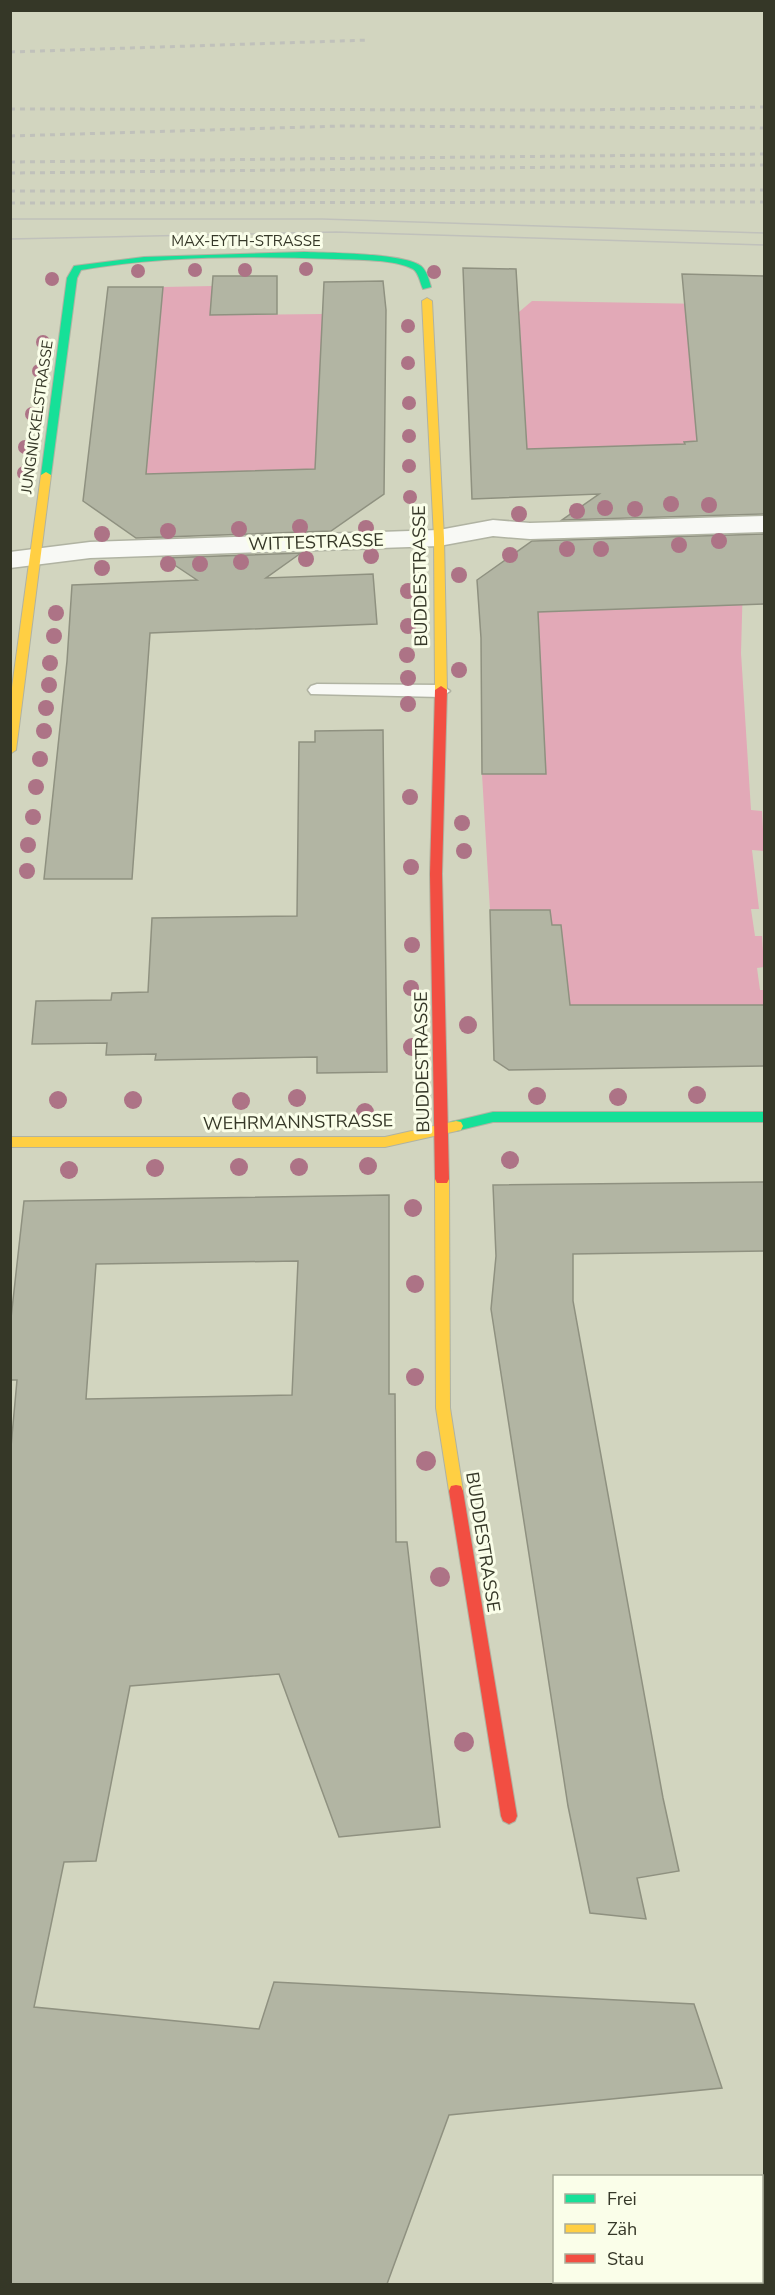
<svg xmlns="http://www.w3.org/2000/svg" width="775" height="2295" font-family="'Nunito Sans',sans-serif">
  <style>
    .green { fill: #e2a9b7 }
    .building { fill: #b2b5a3; stroke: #8f9180; stroke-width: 1.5; fill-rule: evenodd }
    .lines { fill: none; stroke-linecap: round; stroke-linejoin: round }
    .lane-casing { stroke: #b0b3a2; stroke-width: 3 }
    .street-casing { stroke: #b0b3a2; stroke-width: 3 }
    .fast-casing { stroke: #b0b3a2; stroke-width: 2 }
    .slow-casing { stroke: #b0b3a2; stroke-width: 2 }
    .jam-casing { stroke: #b0b3a2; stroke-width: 2 }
    .lane { fill: #f8f9f5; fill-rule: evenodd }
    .street { fill: #f8f9f5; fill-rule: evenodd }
    .fast { fill: #16e098; fill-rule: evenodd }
    .slow { fill: #ffcf43; fill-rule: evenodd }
    .jam { fill: #f24e42; fill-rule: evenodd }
    .tram { stroke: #c0c1bb; stroke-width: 1.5 }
    .rail { stroke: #c0c1bb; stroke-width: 3; stroke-dasharray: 5 5; stroke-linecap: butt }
    .tree { fill: #ad7386 }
    .labels { text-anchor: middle; stroke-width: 6; stroke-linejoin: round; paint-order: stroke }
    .far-street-label { font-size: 15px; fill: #353727; stroke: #fafee9 }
    .street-label { font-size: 18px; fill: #353727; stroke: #fafee9 }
  </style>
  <rect width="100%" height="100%" fill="#d2d5bf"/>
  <g class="green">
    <path d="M 212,286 L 212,296 L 227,315 L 323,314 L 331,469 L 146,474 L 163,287 Z"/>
    <path d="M 532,301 L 706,304 L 689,356 L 699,440 L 684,442 L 686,450 L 558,454 L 557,448 L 542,448 L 537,457 L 527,457 L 519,312 Z"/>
    <path d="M 743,580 L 741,653 L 751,810 L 762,811 L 764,847 L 764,851 L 752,850 L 759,909 L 751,909 L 755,936 L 762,936 L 764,967 L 757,968 L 760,990 L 764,990 L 764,1012 L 568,1012 L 561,925 L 552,925 L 550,910 L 490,910 L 482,774 L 546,774 L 538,612 L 733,605 Z"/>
  </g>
  <g class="building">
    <path d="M 463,268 L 516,269 L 527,449 L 685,444 L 684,442 L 697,441 L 682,274 L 765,276 L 765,514 L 562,520 L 599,494 L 472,499 Z"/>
    <path d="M 213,276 L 277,276 L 277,314 L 210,315 Z"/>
    <path d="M 383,281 L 386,310 L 384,494 L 331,531 L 136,538 L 83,501 L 108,287 L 163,287 L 146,474 L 315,469 L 324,282 Z"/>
    <path d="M 765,534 L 765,604 L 538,612 L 546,774 L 482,774 L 481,638 L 477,580 L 532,541 Z"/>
    <path d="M 301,553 L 266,578 L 373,574 L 377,624 L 150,633 L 132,879 L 44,879 L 67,661 L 72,585 L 197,580 L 164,558 Z"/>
    <path d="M 383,730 L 387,1072 L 317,1073 L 317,1057 L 155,1060 L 156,1054 L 106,1055 L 107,1043 L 32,1044 L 36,1001 L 111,1000 L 112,993 L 148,992 L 152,918 L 297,916 L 299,742 L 315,742 L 315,731 Z"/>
    <path d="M 490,910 L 550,910 L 552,925 L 561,925 L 570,1005 L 765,1005 L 765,1066 L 509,1070 L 494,1060 Z"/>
    <path d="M 765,1182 L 765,1251 L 573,1254 L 573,1301 L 663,1798 L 679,1871 L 637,1878 L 646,1919 L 590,1913 L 568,1806 L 491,1309 L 496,1256 L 493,1185 Z"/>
    <path d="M 389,1195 L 389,1394 L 395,1394 L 396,1542 L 407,1542 L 440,1827 L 339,1837 L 279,1674 L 130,1686 L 96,1861 L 64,1862 L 34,2007 L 259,2029 L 274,1982 L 694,2004 L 722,2088 L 449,2115 L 387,2284 L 10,2284 L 10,1458 L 17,1380 L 10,1380 L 10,1327 L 24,1201 ZM 298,1261 L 292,1395 L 86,1399 L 96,1264 Z"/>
  </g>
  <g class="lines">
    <g class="lane-casing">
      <path id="lane" d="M 317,684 L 441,685 L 450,691 L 441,697 L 311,694 L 308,690 L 311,686 Z"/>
    </g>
    <g class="street-casing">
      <path id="street" d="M 764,516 L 764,532 L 530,539 L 493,536 L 439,546 L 90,558 L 10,568 L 10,552 L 90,542 L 439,530 L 493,520 L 530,523 Z"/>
    </g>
    <g class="fast-casing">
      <g id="fast">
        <path d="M 304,252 C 329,253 403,253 421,266 C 427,271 429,280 431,287 L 423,289 C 420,283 419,273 413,269 C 394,259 357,260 336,259 C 252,256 164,255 81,270 L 77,278 L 51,475 L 50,477 L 42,477 L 41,475 L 67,278 L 74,266 L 144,257 Z"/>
        <path d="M 493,1112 L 764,1112 L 764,1122 L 493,1122 L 456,1131 L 451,1130 L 449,1126 L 451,1122 Z"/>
      </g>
    </g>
    <g class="slow-casing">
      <g id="slow">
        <path d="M 427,298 L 432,301 L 444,538 L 447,690 L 441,694 L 435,690 L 434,538 L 422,301 Z"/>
        <path d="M 46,472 L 51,475 L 16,750 L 10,754 L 10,702 L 41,475 Z"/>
        <path d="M 456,1121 L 461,1122 L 463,1126 L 461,1130 L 385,1147 L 10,1147 L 10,1137 L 385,1137 Z"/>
        <path d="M 442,1174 L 447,1175 L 449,1179 L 450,1408 L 463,1491 L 461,1496 L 456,1497 L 451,1496 L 449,1491 L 436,1408 L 435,1179 L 437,1175 Z"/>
      </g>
    </g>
    <g class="jam-casing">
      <g id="jam">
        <path d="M 441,686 L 447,690 L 442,874 L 449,1179 L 447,1183 L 437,1183 L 435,1179 L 430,874 L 435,690 Z"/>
        <path d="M 456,1485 L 461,1486 L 463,1491 L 517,1816 L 515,1821 L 509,1824 L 503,1821 L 501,1816 L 449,1491 L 451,1486 Z"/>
      </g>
    </g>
    <use href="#lane" class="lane"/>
    <use href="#street" class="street"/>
    <use href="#fast" class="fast"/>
    <use href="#slow" class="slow"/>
    <use href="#jam" class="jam"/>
    <g class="tram">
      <path d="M 10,219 L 322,219 L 764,233"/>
      <path d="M 10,239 L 336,232 L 764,245"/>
    </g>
    <g class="rail">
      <path d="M 10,52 L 369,40"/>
      <path d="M 10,109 L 580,110 L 764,107"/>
      <path d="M 10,136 L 342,126 L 764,128"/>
      <path d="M 10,162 L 764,154"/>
      <path d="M 10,173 L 764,165"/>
      <path d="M 10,191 L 764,190"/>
      <path d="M 10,203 L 764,202"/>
    </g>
  </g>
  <g class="tree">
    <circle cx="306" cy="269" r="7"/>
    <circle cx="195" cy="270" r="7"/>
    <circle cx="245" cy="270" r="7"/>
    <circle cx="138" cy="271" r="7"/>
    <circle cx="434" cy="272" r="7"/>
    <circle cx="52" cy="279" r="7"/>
    <circle cx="408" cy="326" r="7"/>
    <circle cx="43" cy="342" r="7"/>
    <circle cx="408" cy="363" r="7"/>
    <circle cx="39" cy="371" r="7"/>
    <circle cx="409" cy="403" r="7"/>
    <circle cx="32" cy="414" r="7"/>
    <circle cx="409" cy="436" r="7"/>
    <circle cx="25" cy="447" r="7"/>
    <circle cx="409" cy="466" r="7"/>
    <circle cx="24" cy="473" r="7"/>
    <circle cx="410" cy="497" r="7"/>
    <circle cx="671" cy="504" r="8"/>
    <circle cx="709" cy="505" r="8"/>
    <circle cx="605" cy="508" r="8"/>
    <circle cx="635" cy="509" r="8"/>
    <circle cx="577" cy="511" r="8"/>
    <circle cx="519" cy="514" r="8"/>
    <circle cx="300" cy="527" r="8"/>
    <circle cx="366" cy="528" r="8"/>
    <circle cx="239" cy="529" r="8"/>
    <circle cx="168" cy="531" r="8"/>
    <circle cx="102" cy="534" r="8"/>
    <circle cx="719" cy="541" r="8"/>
    <circle cx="679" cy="545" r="8"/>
    <circle cx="567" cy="549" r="8"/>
    <circle cx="601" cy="549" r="8"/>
    <circle cx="510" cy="555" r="8"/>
    <circle cx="371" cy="556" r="8"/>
    <circle cx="306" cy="559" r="8"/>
    <circle cx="241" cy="562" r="8"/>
    <circle cx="168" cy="564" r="8"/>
    <circle cx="200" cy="564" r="8"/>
    <circle cx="102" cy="568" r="8"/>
    <circle cx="459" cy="575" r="8"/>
    <circle cx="408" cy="591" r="8"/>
    <circle cx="56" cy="613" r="8"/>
    <circle cx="408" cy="626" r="8"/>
    <circle cx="54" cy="636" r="8"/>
    <circle cx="407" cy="655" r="8"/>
    <circle cx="50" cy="663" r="8"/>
    <circle cx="459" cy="670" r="8"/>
    <circle cx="408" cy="678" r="8"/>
    <circle cx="49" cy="685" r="8"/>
    <circle cx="408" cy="704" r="8"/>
    <circle cx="46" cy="708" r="8"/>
    <circle cx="44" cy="731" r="8"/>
    <circle cx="40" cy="759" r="8"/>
    <circle cx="36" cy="787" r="8"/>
    <circle cx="410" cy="797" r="8"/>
    <circle cx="33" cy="817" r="8"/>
    <circle cx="462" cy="823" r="8"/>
    <circle cx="28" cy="845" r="8"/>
    <circle cx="464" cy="851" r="8"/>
    <circle cx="411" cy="867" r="8"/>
    <circle cx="27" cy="871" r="8"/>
    <circle cx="412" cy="945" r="8"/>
    <circle cx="411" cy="988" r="8"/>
    <circle cx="468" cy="1025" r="9"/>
    <circle cx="412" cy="1047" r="9"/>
    <circle cx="697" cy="1095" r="9"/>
    <circle cx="537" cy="1096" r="9"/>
    <circle cx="618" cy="1097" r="9"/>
    <circle cx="297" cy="1098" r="9"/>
    <circle cx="58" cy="1100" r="9"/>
    <circle cx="133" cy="1100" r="9"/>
    <circle cx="241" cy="1101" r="9"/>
    <circle cx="365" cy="1112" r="9"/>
    <circle cx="510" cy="1160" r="9"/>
    <circle cx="368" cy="1166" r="9"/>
    <circle cx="239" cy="1167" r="9"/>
    <circle cx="299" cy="1167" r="9"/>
    <circle cx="155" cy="1168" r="9"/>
    <circle cx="69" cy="1170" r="9"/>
    <circle cx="413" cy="1208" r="9"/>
    <circle cx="415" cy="1284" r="9"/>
    <circle cx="415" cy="1377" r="9"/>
    <circle cx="426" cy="1461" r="10"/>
    <circle cx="440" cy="1577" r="10"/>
    <circle cx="464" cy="1742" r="10"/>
  </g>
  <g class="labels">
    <g class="far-street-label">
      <text x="246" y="246">MAX-EYTH-STRASSE</text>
      <text transform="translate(37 417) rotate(-82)" y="5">JUNGNICKELSTRASSE</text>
    </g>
    <g class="street-label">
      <text transform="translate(316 542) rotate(-2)" y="6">WITTESTRASSE</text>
      <text transform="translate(420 576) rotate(-91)" y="6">BUDDESTRASSE</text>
      <text transform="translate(422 1062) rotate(-91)" y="6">BUDDESTRASSE</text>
      <text transform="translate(298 1122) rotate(-1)" y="6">WEHRMANNSTRASSE</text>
      <text transform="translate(483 1542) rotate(81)" y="6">BUDDESTRASSE</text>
    </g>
  </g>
  <rect width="775" height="2295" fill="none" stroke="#353727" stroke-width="24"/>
  <rect x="553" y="2175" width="210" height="108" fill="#fafee9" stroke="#abae9b" stroke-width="1.5"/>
  <rect x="565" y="2194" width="30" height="9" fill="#16e098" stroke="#abae9b" stroke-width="1.5"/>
  <text x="607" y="2205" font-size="18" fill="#353727">Frei</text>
  <rect x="565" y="2224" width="30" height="9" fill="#ffcf43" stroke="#abae9b" stroke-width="1.5"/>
  <text x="607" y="2235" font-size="18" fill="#353727">Zäh</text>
  <rect x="565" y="2254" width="30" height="9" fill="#f24e42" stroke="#abae9b" stroke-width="1.5"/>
  <text x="607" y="2265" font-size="18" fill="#353727">Stau</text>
</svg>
